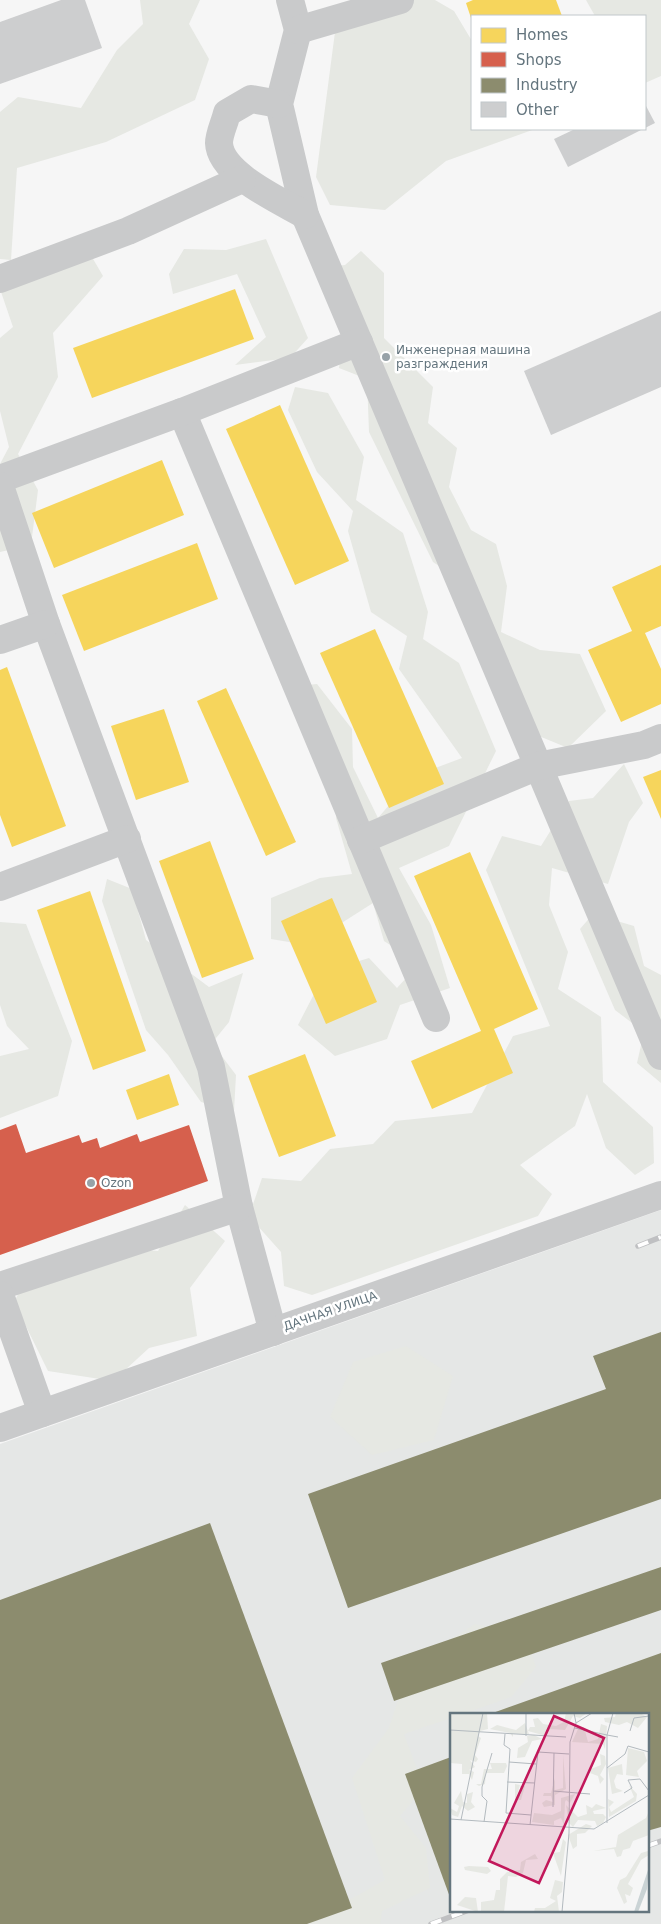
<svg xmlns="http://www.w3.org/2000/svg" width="661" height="1924" font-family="'DejaVu Sans',sans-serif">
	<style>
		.built { fill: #e5e7e6; fill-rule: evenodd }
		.green { fill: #e6e8e3 }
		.homes { fill: #f6d55c }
		.shops { fill: #d6604d }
		.industry { fill: #8c8c6e }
		.building { fill: #cdcecf }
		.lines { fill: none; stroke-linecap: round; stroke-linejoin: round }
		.minor { stroke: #c9cacb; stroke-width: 28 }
		.rail-casing { stroke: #bfc0c2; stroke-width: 5.5 }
		.rail { stroke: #fff; stroke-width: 4; stroke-dasharray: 11; stroke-linecap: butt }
		.poi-dot { fill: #97a2a8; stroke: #fff; stroke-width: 2 }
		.labels { text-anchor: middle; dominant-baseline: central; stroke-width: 5; stroke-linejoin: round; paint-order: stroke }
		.poi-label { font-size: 12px; fill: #64757e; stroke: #fff; text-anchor: start }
		.street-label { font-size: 12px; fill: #64757e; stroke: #fff }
		.inset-road { fill: none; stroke: #b3babf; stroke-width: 1 }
		.view { fill: #c2185b; fill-opacity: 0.15; stroke: #c2185b; stroke-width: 2.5 }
		.inset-edge { fill: none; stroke: #64757e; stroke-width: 2.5 }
	</style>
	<rect width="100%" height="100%" fill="#f6f6f6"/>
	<!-- built -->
	<path class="built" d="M661,1210V1924H0V1444ZM451,1714H647V1910H451Z"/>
	<!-- green -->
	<g class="green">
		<polygon points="140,0 200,0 189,24 209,59 195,100 106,142 17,168 11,260 0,259 0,112 18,97 81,108 117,50 143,24"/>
		<polygon points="374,0 435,0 454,11 472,41 472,129 535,129 446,161 385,210 330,205 316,177 335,32"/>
		<polygon points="586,0 661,0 661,76 645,83 645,16 595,16"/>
		<polygon points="266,239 308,338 290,358 235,365 266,337 237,274 173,294 169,274 184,249 226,250"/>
		<polygon points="361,251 384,273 384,338 433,387 428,423 457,448 449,487 471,530 496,544 507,586 501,632 540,650 580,654 606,711 568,748 517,727 469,586 433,562 369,432 367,379 339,368 344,329 317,268 345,265"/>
		<polygon points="89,252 103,276 53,333 58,377 18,454 38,490 31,545 0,552 0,464 9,447 0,411 0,338 13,327 0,289"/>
		<polygon points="295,387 328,393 364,457 356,500 403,533 428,612 423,639 459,663 496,751 449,846 399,868 431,925 450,988 400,1005 387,1039 335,1056 298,1025 326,971 369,958 397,988 419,964 384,941 373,903 307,945 271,939 271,898 320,878 352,874 336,818 344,768 307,685 317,684 352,729 353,767 378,818 414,776 462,758 399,669 407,636 371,612 348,531 353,511 317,472 288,410"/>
		<polygon points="624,764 643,803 629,822 608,884 552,868 549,905 568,952 558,989 601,1017 603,1082 653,1127 654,1163 635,1175 606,1148 587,1094 575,1126 520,1165 552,1194 538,1216 312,1295 284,1286 281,1252 249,1216 262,1178 301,1181 330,1149 373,1144 395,1121 472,1113 513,1036 550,1026 486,870 502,836 541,846 569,801 593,798"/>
		<polygon points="107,879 132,889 146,940 209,987 243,973 229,1022 212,1043 236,1075 234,1111 201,1102 168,1055 146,1030 102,901"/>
		<polygon points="593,914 634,926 644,966 661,975 661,1083 637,1063 644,1032 615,1010 580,929"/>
		<polygon points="0,922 26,924 72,1041 58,1096 0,1118 0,1056 29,1049 7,1026 0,1005"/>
		<polygon points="185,1205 225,1241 190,1288 197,1336 149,1348 113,1381 48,1371 14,1302 31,1269 92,1245 158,1251"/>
		<polygon points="406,1346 453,1376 434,1440 372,1455 330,1417 353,1362"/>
		<polygon points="475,1624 525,1634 536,1667 511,1697 463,1714 451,1714 451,1718 404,1734 424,1788 400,1816 426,1848 430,1888 382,1911 380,1924 306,1924 385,1880 352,1778 389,1728 409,1665"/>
	</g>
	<!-- homes -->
	<g class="homes">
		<polygon points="473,0 556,0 562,16 472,16 472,21 466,3"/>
		<polygon points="235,289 254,339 92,398 73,348"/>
		<polygon points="280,405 349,561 295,585 226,429"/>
		<polygon points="162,460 184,515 54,568 32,513"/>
		<polygon points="197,543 218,599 84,651 62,595"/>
		<polygon points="661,565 661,626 645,633 661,669 661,704 621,722 588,650 632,631 612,587"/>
		<polygon points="375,629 444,784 389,808 320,653"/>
		<polygon points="7,667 66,826 12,847 0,815 0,670"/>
		<polygon points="226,688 296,842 266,856 197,701"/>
		<polygon points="164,709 189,782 136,800 111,726"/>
		<polygon points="661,770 661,819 643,777"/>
		<polygon points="210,841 254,959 202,978 159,861"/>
		<polygon points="470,852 538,1009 494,1029 513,1073 432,1109 411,1061 481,1031 414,876"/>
		<polygon points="90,891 146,1051 93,1070 37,910"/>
		<polygon points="332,898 377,1002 326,1024 281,921"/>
		<polygon points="305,1054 336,1136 279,1157 248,1076"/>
		<polygon points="169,1074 179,1105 137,1120 126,1090"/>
	</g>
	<!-- shops -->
	<polygon class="shops" points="16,1124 26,1153 79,1135 82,1143 97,1138 100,1148 137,1134 140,1142 189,1125 208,1181 0,1255 0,1130"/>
	<!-- industry -->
	<g class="industry">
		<polygon points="661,1332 661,1499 348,1608 308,1494 606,1389 593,1356"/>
		<polygon points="210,1523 352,1908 307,1924 0,1924 0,1600"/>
		<polygon points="661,1567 661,1610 394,1701 381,1663"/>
		<polygon points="661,1653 661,1827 647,1831 647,1714 490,1714"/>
		<polygon points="451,1757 451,1900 405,1774"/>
	</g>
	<!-- building -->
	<g class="building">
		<polygon points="61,0 85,0 102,48 0,84 0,22"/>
		<polygon points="645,104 655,123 645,128"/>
		<polygon points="575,129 643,129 568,167 554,139"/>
		<polygon points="661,311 661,387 551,435 524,371"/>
	</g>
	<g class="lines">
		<!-- minor -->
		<g class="minor">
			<polyline points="290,0 298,30 279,104 305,215 661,1056"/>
			<polyline points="298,30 400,0"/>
			<path d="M279,104L251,99L227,113C225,122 219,134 219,143C220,174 281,201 305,215"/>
			<polyline points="0,279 128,231 242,179"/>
			<polyline points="182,412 436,1018"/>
			<polyline points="0,479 182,412 359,342"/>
			<polyline points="0,486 46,624 211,1067 239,1207 273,1332"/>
			<polyline points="0,640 46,624"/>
			<polyline points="361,840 538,766 644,745 661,738"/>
			<polyline points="0,887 127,839"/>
			<polyline points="0,1286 239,1207"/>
			<polyline points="0,1295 42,1413"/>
			<polyline points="0,1428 661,1195"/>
		</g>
		<defs>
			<g id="rail">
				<polyline points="638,1246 661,1237"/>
				<polyline points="647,1846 661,1841"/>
				<polyline points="431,1924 469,1910"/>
			</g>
		</defs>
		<!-- rail casing -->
		<use href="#rail" class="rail-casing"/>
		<!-- rail -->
		<use href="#rail" class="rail"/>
	</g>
	<!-- markers -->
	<g class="poi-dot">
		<circle cx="386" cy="357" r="5"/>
		<circle cx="91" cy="1183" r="5"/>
	</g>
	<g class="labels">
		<!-- poi labels -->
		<g class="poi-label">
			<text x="396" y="350">Инженерная машина<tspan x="396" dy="14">разграждения</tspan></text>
			<text x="101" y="1183">Ozon</text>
		</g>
		<!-- street labels -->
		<g class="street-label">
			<text transform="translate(330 1311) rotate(-19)">ДАЧНАЯ УЛИЦА</text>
		</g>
	</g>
	<!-- overview -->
	<g transform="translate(450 1713)">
		<rect width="199" height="199" fill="#f6f6f6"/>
		<path d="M0,0H37L38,16L30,18L28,23L31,25L25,42L28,46L26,49L20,47L25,54L19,57L24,59L22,67L19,61H12V51L0,50ZM116,0H137L130,5L123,3L115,17L100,16L96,23L78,18L80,14H85L83,6L88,5L93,11L106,13L114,9ZM166,0H190L197,4L188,15L177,9L169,12L155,9L154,5L165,4ZM75,10L79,21H63V24L60,20L40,16L47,12L66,17ZM151,11L157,13L155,36L153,31L122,29L128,16L134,14L138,29L148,26ZM84,22L92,26L82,28L75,44L67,45L68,35L78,29L77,23ZM178,35L194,39L197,48L187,58L189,64L176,62ZM150,41L155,43L156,51L150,62L154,66L150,71L148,63L140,60L141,56L151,52ZM113,42L116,76L105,82V92L94,94L92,90L96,87L103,89L101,83H93L94,80H101L105,65V77L113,75ZM40,50H56L57,53L54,60H36L35,71L29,73L26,71H31L34,56H42ZM172,51L173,62L167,61L164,68L166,75L173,78L162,81L158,55ZM65,71L70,72L67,82H71L70,73H75L71,87H65ZM179,72L187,81L186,88L159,104L158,86L164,89L159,94L161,99L184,84ZM11,78L13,89L17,90V81L23,79L21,89L25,94L18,98L12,93L8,104L2,102L0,95L7,99L9,93L4,90ZM125,81L120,90L116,87L115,89L114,112L111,105L104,108V112L82,109L84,100L102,102L111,98V85ZM146,91L156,95L143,98L144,101H153L156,104L153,110L147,113L145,108L128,107L123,114L119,110L116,92L128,104L137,101L136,92L142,95ZM199,98V122L183,128L180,135L173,137L171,143L167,144L164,136L143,138L166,134L168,122L196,105ZM136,111L142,113L135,120L127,121V133L123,136L118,122ZM113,126L116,129L111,163L103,140L110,139ZM198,138L199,142L191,147L178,171L183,175L180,183L175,181L177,189L174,191L167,175L170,167L176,164L191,140ZM85,141L88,146L76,147L73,160L66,164L58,163L54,199H31V189L44,187L46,177H50V166L57,159L70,157L71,149ZM19,153L38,154L41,158L37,161L15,157L14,154ZM105,167L113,169L112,179L107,183L109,199H84L85,195H95L106,188L100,185ZM15,184L26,185L28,199L7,192Z" fill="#e6e8e3"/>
		<path d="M199,154L197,176L188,199H184Z" fill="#cad3d5"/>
		<path class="inset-road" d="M163,0L157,22L168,24M126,10L142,0M125,15L157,22V110M0,17L116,24M180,18L184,5L199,3M55,21L54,32L60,36L56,100L81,102M76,23V0M59,49L86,51M157,55L175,41L178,33L199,39M57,69L85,70M103,78L140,81M174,80L182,75L178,67L190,66L199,78M103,94L104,40M0,106L144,116L199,82M11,107L33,0M34,109L37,88L32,83V74L42,40M80,112L88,39L119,41M112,199L119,120L120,29L126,10L124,0"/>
		<path class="view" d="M104,3L154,25L89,170L39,148Z"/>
		<rect width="199" height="199" class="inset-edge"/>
	</g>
	<!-- legend -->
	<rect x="471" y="15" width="175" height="115" fill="#ffffff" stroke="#c1c8cb"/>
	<rect x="481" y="28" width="25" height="15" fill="#f6d55c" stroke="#c1c8cb"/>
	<text x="516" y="40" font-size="15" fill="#64757e">Homes</text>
	<rect x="481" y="52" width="25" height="15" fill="#d6604d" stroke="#c1c8cb"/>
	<text x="516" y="65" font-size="15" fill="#64757e">Shops</text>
	<rect x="481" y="78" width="25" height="15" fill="#8c8c6e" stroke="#c1c8cb"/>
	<text x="516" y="90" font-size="15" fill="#64757e">Industry</text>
	<rect x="481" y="102" width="25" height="15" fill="#cdcecf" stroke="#c1c8cb"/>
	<text x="516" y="115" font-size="15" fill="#64757e">Other</text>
</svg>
